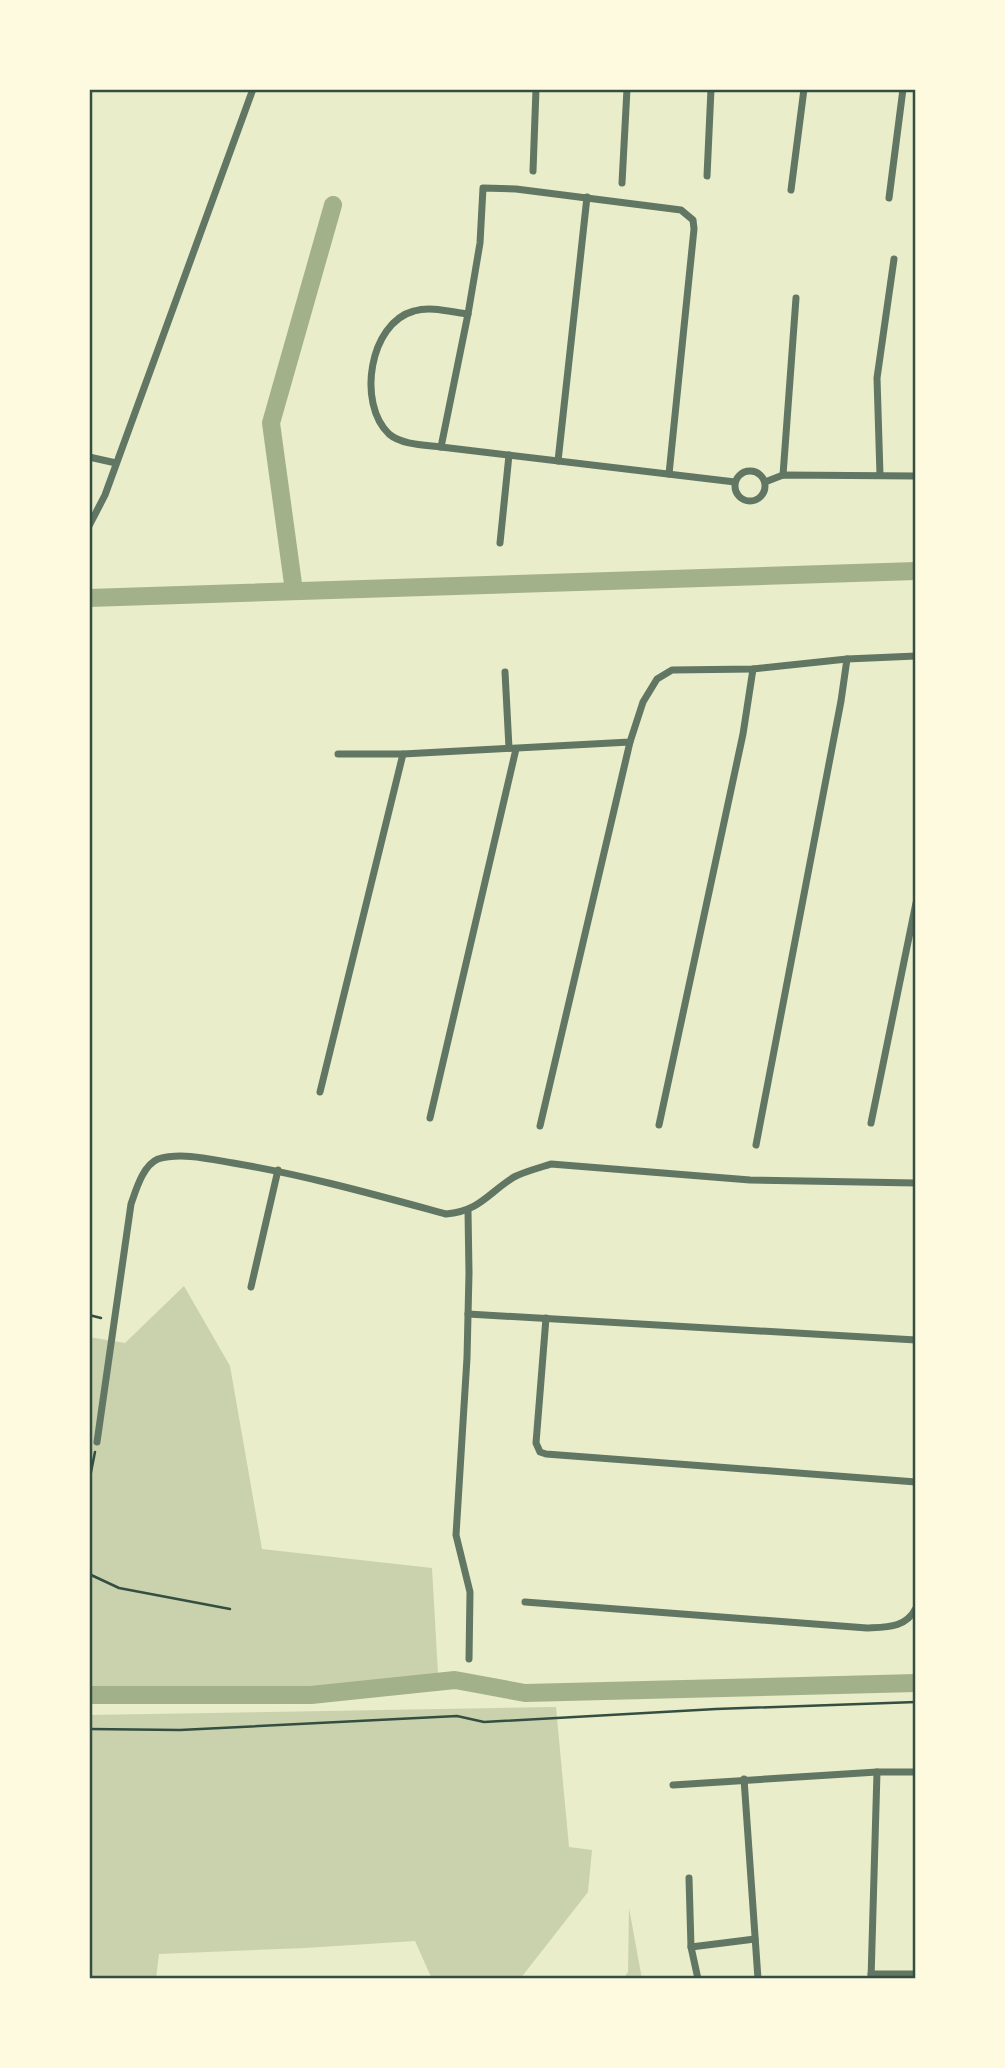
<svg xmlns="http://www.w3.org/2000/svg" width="1005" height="2068" font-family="Ubuntu,sans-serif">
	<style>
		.green { fill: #cad2ad }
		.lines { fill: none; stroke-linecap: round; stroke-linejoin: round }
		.canal { stroke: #a3b18a; stroke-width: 18 }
		.path { stroke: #344e41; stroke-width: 2.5 }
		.minor { stroke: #617663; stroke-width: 7 }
		.neatline { fill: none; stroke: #344e41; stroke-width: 2.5 }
	</style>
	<rect width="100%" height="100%" fill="#e9edc9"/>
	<!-- green -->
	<g class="green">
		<polygon points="184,1286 230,1366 262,1549 432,1568 439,1691 89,1690 89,1337 125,1343"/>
		<polygon points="556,1707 569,1847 592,1850 588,1892 520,1979 432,1979 415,1941 305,1948 159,1954 156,1979 89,1978 89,1715"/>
		<polygon points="629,1908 642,1979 623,1979 628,1972"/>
	</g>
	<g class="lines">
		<!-- canal -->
		<g class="canal">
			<polyline points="294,591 271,423 333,205"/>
			<polyline points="89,598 916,571"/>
			<polyline points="89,1695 311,1695 455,1680 525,1693 916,1683"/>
		</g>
		<!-- path -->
		<g class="path">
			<polyline points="89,1315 101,1318"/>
			<polyline points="89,1482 95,1452"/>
			<polyline points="89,1574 119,1588 230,1609"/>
			<polyline points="89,1729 180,1730 457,1716 484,1722 716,1709 916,1702"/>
		</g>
		<!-- minor -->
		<g class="minor">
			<polyline points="533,171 536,89"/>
			<polyline points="707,176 711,89"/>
			<polyline points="622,183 627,89"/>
			<polyline points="791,190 804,89"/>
			<polyline points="889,198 903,89"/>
			<path d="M468,314C451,312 431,306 414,311C369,323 357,404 389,434C402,445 425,445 441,447L735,482"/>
			<polyline points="441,447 468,314 480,243 483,188 516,189 681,210 693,220 694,229 669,474"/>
			<polyline points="89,457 116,463"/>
			<polyline points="558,461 587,197"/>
			<circle cx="750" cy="486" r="15"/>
			<polyline points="783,475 796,298"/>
			<polyline points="880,475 877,378 894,259"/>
			<polyline points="765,482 783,475 916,476"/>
			<polyline points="89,526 105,495 253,89"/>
			<polyline points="500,543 509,455"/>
			<polyline points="505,672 509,748"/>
			<polyline points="338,754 403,754 630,742 643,702 657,679 672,670 753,669 847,659 916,656"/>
			<polyline points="320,1092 403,754"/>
			<polyline points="430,1118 516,749"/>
			<polyline points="871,1123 916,903"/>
			<polyline points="659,1125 743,734 753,669"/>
			<polyline points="540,1126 630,742"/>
			<polyline points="756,1145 841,701 847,659"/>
			<polyline points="468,1211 469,1273 467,1358 456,1535 470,1592 469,1659"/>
			<polyline points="251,1287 278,1170"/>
			<polyline points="468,1314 916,1340"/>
			<polyline points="546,1318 536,1443 540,1452 546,1454 916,1482"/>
			<path d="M97,1442L131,1204C136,1190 143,1165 158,1159C181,1152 210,1159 233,1163C305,1175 376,1195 446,1214C480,1211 488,1193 514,1177C526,1171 539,1168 551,1164L750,1180L916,1183"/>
			<path d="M525,1602L867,1628C887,1627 906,1628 916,1608"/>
			<polyline points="744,1779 758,1979"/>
			<polyline points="673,1785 877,1772 916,1772"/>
			<polyline points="689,1878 691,1947 698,1979"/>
			<polyline points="691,1947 755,1939"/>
			<polyline points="871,1974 916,1974"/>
			<polyline points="871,1979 877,1772"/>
		</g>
	</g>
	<!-- border -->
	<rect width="1005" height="2068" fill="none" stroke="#fefae0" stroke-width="182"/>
	<rect x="91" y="91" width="823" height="1886" class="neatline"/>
</svg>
